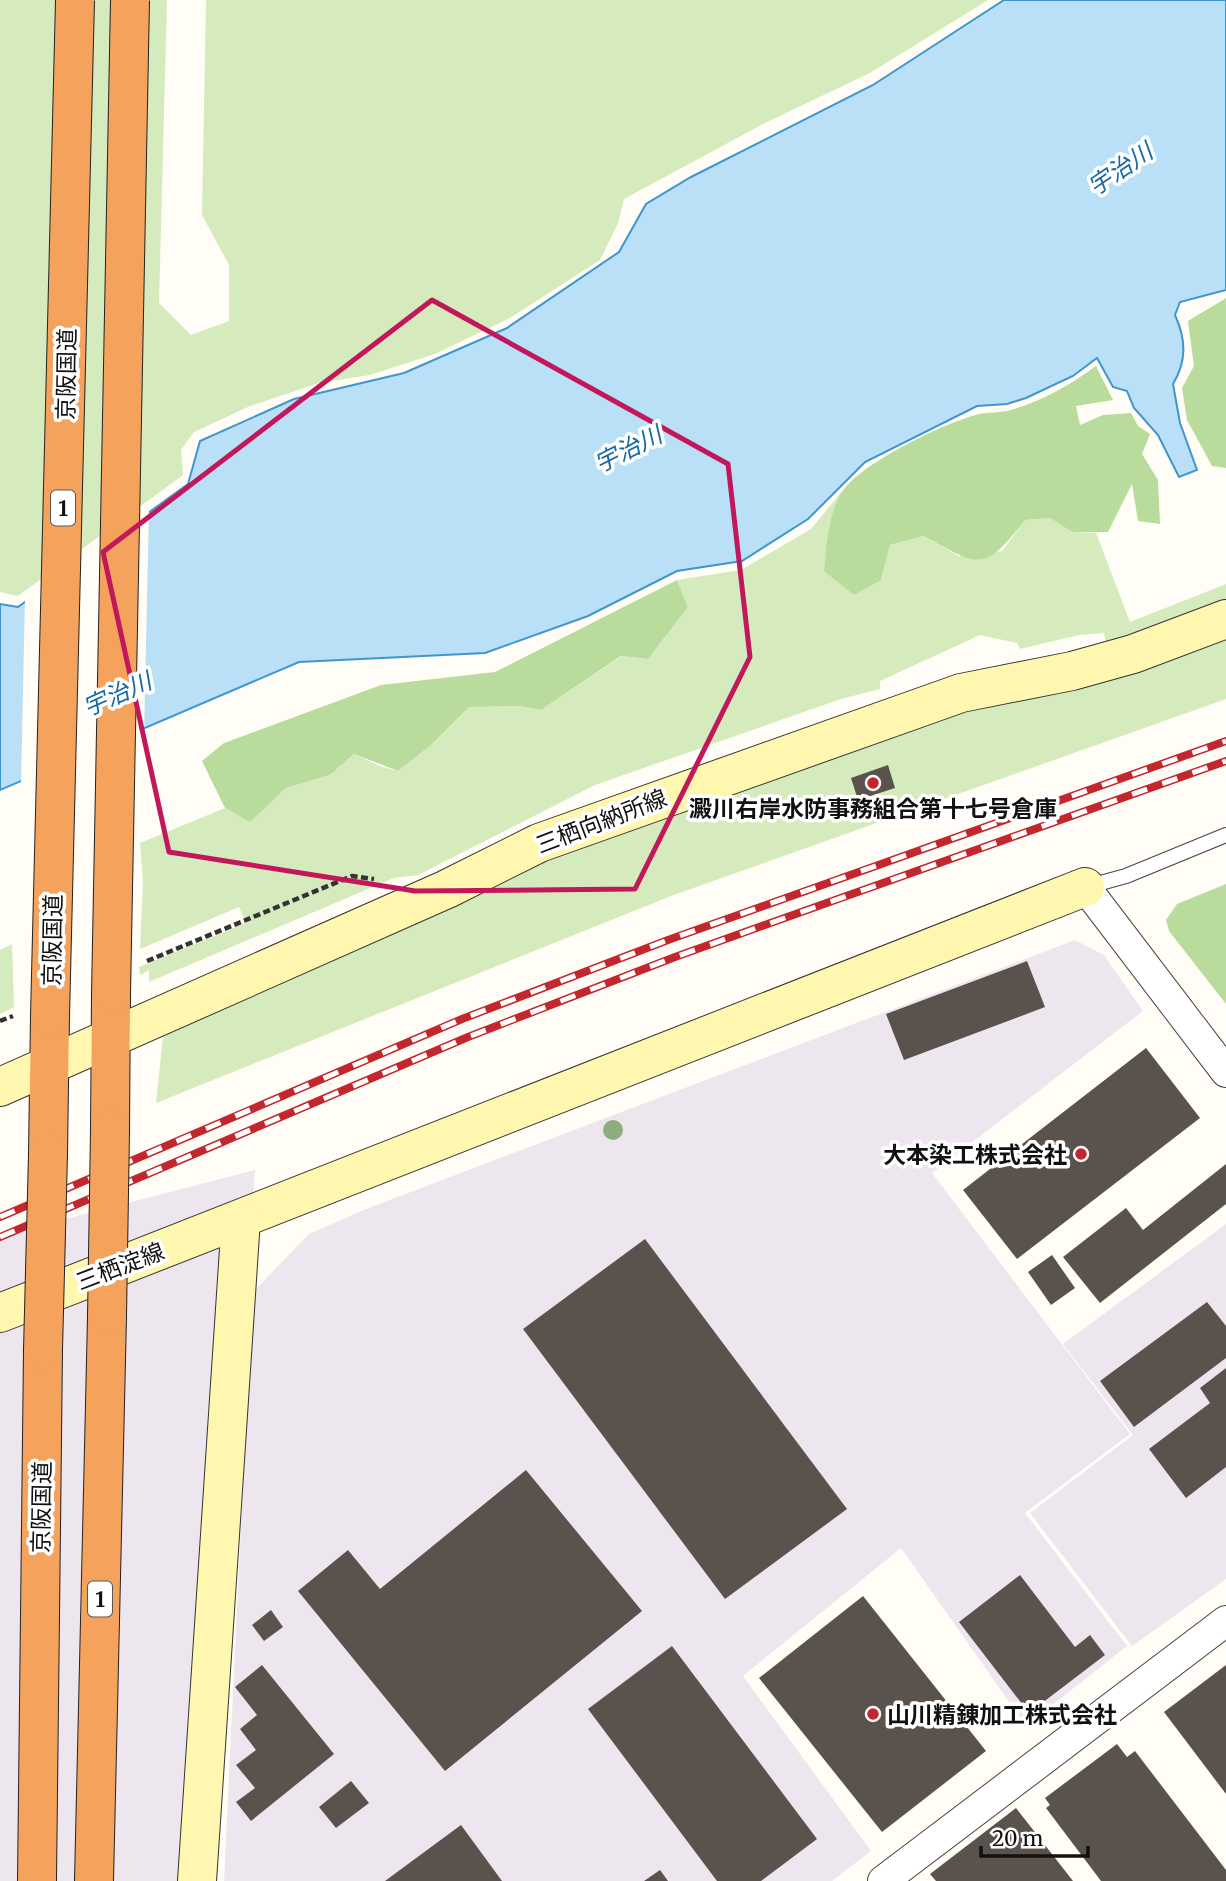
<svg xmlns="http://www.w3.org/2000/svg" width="1226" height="1881" font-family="Merriweather,'Noto Sans JP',serif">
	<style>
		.industrial { fill: #eee6ef }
		.green { fill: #d5ebbd }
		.forest { fill: #b9dc9c }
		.water { fill: #b9e0f7; stroke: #3f96cf; stroke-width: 2 }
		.pier { fill: #fffdf5 }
		.building { fill: #5a524d }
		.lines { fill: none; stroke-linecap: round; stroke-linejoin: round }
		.lane-casing { stroke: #444; stroke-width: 16 }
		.street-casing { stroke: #444; stroke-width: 32 }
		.secondary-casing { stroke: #333; stroke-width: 40 }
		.highway-casing { stroke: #222; stroke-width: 40 }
		.path { stroke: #333; stroke-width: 4.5; stroke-dasharray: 7 3.5; stroke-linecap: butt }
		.lane { stroke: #fff; stroke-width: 14 }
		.street { stroke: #fff; stroke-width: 30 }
		.secondary { stroke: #fff6b0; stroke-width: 38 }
		.highway { stroke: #f5a25d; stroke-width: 38 }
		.rail-casing { stroke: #c4262e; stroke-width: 8 }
		.rail { stroke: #fff; stroke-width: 5; stroke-dasharray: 16; stroke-linecap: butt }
		.highway-bridge-casing { stroke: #222; stroke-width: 40; stroke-linecap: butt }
		.highway-bridge { stroke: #f5a25d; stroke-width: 38 }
		.tree { fill: #8dad7f }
		.marked { fill: none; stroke: #c2185b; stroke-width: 5; stroke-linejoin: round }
		.poi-dot { fill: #c4262e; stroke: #fff; stroke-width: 2.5 }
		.labels { text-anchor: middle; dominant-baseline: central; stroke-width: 7; stroke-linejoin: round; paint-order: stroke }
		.shield { fill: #fff; stroke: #585858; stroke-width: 2 }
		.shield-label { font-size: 21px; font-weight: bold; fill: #111 }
		.street-label { font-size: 23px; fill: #111; stroke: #fff }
		.poi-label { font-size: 23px; font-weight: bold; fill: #111; stroke: #fff }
		.water-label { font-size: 24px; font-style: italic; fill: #1768a6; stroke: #fff }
	</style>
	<rect width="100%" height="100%" fill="#fffdf5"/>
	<!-- industrial -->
	<g class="industrial">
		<polygon points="1075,940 1104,955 1143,1011 932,1173 1130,1434 1025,1513 1127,1646 1026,1726 901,1548 743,1676 871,1851 832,1881 224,1881 252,1293 309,1234 366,1209"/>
		<polygon points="255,1170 209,1881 0,1881 0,1236"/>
		<polygon points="1226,1224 1226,1579 1132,1646 1030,1513 1133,1435 1063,1344"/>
	</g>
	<!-- green -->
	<g class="green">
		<polygon points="0,0 167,0 159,303 191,335 229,321 229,265 202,215 206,0 988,0 870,73 767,122 624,199 618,223 600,260 510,318 435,354 370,375 319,383 250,406 194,432 181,450 183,475 18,596 0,592"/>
		<polygon points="843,490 829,526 881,580 890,545 923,536 959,556 1002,551 1025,520 1050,518 1072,532 1096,533 1130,622 1226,584 1226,605 1106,645 1104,633 1079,635 1020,649 1017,643 980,635 880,681 880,689 841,699 595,785 418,875 394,878 149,982 149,970 140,975 139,967 246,923 239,907 140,949 143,882 140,843 225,808 250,821 286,788 330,775 354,754 382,767 398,771 431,745 469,707 519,706 541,710 622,656 648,659 688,607 677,580 741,570 811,529"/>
		<polygon points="1226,636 1226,699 671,896 156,1103 163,1036 580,846 986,703"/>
		<polygon points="12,944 14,1007 0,1014 0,950"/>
	</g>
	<!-- forest -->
	<g class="forest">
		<polygon points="1226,298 1226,468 1212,466 1187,420 1182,388 1194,366 1188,321"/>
		<path d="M1096,366L1113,400L1076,406L1080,425L1103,415L1131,413L1138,426L1150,434L1142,454L1158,480L1160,524L1138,521L1132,484L1108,532H1072L1050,518L1025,520C983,574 980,566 923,536L890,545L881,580L854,595L824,571C827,545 828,511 844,489C866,461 944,423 979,414C989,412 1001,413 1011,410C1042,401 1070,385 1096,366Z"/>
		<polygon points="677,580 688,607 648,659 621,656 541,710 519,706 469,707 431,745 398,771 354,754 330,775 286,788 250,822 225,808 202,761 224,743 381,685 495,672"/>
		<polygon points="1226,884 1226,1004 1169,931 1166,920 1177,904"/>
	</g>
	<!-- water -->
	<path class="water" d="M1004,0H1226V290L1180,302L1175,315C1186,339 1187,361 1173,384L1180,423L1197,470L1179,477L1158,435L1134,408L1127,391L1113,387L1097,358L1073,376L1026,398L1007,404L977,406L865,462L808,519L742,561L677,571L588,616L485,653L299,662L0,790V604L18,607L188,484L200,441L294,399L404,373L507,328L619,252L646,204L691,177L873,85Z"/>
	<!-- pier -->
	<polygon class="pier" points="149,508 144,732 21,785 25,597"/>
	<!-- building -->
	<g class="building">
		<polygon points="888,765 895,788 858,800 851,778"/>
		<polygon points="1027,961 1045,1007 904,1060 886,1014"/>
		<polygon points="1146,1048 1200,1118 1017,1259 963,1190"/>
		<polygon points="1226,1164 1226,1204 1100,1303 1063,1257 1126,1208 1143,1230"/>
		<polygon points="645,1239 847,1509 725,1599 523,1329"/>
		<polygon points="1052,1255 1075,1288 1051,1305 1028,1272"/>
		<polygon points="1207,1302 1226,1326 1226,1358 1134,1427 1100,1381"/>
		<polygon points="1226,1368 1226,1467 1186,1498 1149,1449 1210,1403 1200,1388"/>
		<polygon points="526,1470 642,1611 445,1771 298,1591 348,1550 380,1589"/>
		<polygon points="1020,1575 1075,1647 1090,1635 1105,1655 1029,1713 959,1622"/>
		<polygon points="863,1596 986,1751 882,1832 759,1678"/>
		<polygon points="271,1610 283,1627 264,1641 252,1625"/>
		<polygon points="672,1646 817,1839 761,1881 717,1881 588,1709"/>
		<polygon points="262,1665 334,1754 251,1821 236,1802 255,1788 236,1765 256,1750 240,1729 257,1715 235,1687"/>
		<polygon points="1226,1665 1226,1794 1164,1712"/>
		<polygon points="1117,1744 1127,1757 1135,1751 1226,1870 1226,1881 1101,1881 1046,1808 1050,1805 1045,1798"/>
		<polygon points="351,1781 369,1803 336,1828 319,1807"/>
		<polygon points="1016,1808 1073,1881 936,1881 930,1874"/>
		<polygon points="461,1825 502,1881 385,1881"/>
		<polygon points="660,1870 668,1881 644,1881"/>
	</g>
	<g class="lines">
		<defs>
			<polyline id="lane" points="1086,887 1126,876 1226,835"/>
			<g id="street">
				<polyline points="1085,887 1226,1072"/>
				<polyline points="883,1881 1226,1621"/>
			</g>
			<g id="secondary">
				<polyline points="0,1087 447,889 539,843 961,693 1072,671 1133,654 1226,619"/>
				<polyline points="0,1313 1085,887"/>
				<polyline points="197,1881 241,1219"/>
			</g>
			<g id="highway">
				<polyline points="110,1130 111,994"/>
				<polyline points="48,1154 50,1016"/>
				<polyline points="37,1881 43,1350"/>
				<polyline points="94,1881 107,1317"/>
			</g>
		</defs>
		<!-- lane casing -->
		<use href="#lane" class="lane-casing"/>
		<!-- street casing -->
		<use href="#street" class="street-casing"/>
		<!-- secondary casing -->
		<use href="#secondary" class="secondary-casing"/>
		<!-- highway casing -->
		<use href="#highway" class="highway-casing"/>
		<!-- path -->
		<g class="path">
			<polyline points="147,961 352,876 374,879"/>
			<polyline points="0,1021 13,1016"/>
		</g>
		<!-- lane -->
		<use href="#lane" class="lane"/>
		<!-- street -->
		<use href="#street" class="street"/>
		<!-- secondary -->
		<use href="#secondary" class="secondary"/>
		<!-- highway -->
		<use href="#highway" class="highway"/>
		<defs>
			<g id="rail">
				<polyline points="0,1217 462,1019 668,940 1226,741"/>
				<polyline points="0,1237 468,1037 675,957 1226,761"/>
			</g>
		</defs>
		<!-- rail casing -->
		<use href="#rail" class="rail-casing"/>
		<!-- rail -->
		<use href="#rail" class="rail"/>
		<defs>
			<g id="highway-bridge">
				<polyline points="111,994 130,0"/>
				<polyline points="50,1016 75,0"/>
				<polyline points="107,1317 110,1130"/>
				<polyline points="43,1350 48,1154"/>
			</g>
		</defs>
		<!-- highway-bridge casing -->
		<use href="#highway-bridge" class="highway-bridge-casing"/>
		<!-- highway-bridge -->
		<use href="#highway-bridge" class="highway-bridge"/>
	</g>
	<!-- trees -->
	<circle class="tree" cx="613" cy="1130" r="10"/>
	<!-- marked area -->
	<path class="marked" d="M432,300L728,464L750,657L635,889L415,891L169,852L103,552Z"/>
	<!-- markers -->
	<g class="poi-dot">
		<circle cx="873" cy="783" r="7"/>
		<circle cx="1081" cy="1154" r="7"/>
		<circle cx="873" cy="1714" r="7"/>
	</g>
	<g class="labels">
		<!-- shield labels -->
		<g class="shield">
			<rect x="51" y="490.5" width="24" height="35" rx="5"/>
			<rect x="88" y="1581.5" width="24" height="35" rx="5"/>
		</g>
		<g class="shield-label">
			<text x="63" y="508">1</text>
			<text x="100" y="1599">1</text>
		</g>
		<!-- street labels -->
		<g class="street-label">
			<text transform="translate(66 374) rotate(-89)">京阪国道</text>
			<text transform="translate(601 821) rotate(-21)">三栖向納所線</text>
			<text transform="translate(52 940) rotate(-89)">京阪国道</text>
			<text transform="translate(120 1266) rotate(-21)">三栖淀線</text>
			<text transform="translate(41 1507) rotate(-89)">京阪国道</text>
		</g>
		<!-- poi labels -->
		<g class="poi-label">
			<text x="873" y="808">澱川右岸水防事務組合第十七号倉庫</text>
			<text x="1067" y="1154" text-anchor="end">大本染工株式会社</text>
			<text x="887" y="1714" text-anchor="start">山川精錬加工株式会社</text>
		</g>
		<!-- water labels -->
		<g class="water-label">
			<text transform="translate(1120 169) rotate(-34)">宇治川</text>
			<text transform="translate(628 449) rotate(-27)">宇治川</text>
			<text transform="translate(117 694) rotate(-24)">宇治川</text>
		</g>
	</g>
	<!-- scale -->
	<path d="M981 1846v10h107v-10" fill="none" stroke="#111111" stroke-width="3.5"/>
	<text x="992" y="1846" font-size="21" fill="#111111" stroke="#ffffff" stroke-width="5" paint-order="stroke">20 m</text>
</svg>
